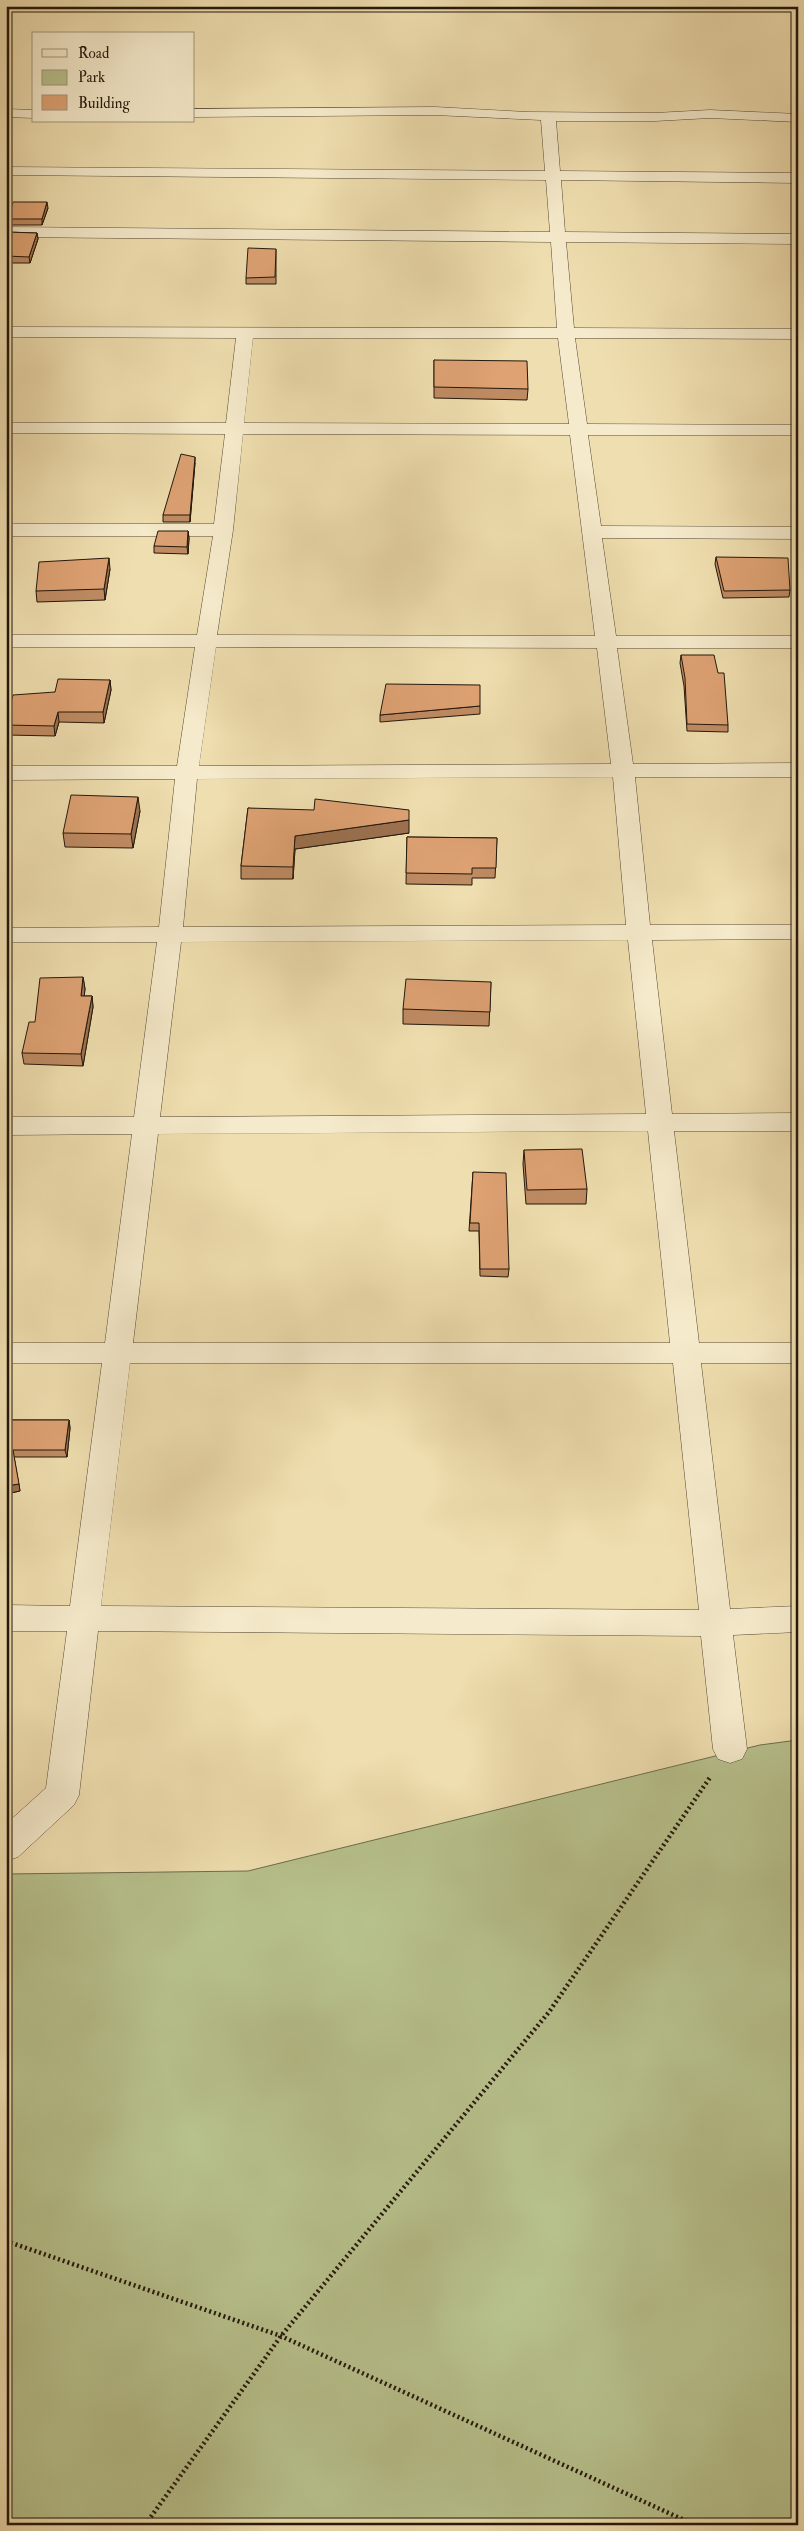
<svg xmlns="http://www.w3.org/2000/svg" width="804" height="2531" font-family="'IM FELL Double Pica',serif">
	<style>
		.green { fill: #b7c18c; stroke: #6d6c4c }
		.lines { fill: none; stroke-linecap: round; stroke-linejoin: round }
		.minor-casing { stroke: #564934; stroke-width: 1 }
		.path { stroke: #23170b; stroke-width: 4.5; stroke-dasharray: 2 3; stroke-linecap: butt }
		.minor { fill: #f5eacb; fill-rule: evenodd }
		.wall { fill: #bf8b63; stroke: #23170b }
		.shaded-wall { fill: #9b7150; stroke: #23170b }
		.building { fill: #dea273; stroke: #23170b }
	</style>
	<rect width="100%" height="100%" fill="#efdeaf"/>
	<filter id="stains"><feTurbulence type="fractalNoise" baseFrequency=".004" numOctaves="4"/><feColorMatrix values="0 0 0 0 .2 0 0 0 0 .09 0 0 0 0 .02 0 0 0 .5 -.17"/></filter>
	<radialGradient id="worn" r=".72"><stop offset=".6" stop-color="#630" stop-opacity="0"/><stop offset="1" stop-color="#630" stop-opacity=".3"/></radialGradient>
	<!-- green -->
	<polygon class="green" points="798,1740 798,2525 6,2525 6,1874 248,1871 760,1745"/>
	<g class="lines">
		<defs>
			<g id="minor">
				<path d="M435,107L527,112L655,113L710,110L798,114V122L710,118L655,121H556L560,171L798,173V183L561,180L565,232L798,234V244L566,242L574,328L798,329V339L575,338L587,424L798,425V435H588L601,526L798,527V539L602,538L616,636H798V648H617L633,764L798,763V777H635L650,925H798V939L652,940L672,1114L798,1113V1131H674L699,1343H798V1363H701L730,1609L798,1606V1632L733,1635L747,1749L742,1759L730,1763L718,1759L713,1749L701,1636L98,1631L79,1795L74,1805L18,1857L6,1861V1824L46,1788L67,1631H6V1605L70,1606L102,1363H6V1343H105L132,1134L6,1135V1117H134L157,942H6V928L159,927L175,779L6,780V766H177L195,647H6V635H197L213,536H6V524H214L225,434L6,433V423H226L236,338L6,337V327L557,328L551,242L6,237V227L550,232L546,180L6,175V167L545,171L541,120L435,115L194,117V109ZM253,338H558L569,424L244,423ZM243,434L570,435L595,636L217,635L233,530ZM216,647L597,648L611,764L199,766ZM613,777L626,925L183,927L197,779ZM628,940L646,1114L160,1117L181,942ZM648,1131L670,1343H133L158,1134ZM130,1363H673L699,1610L101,1606Z"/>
				<polygon points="6,109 34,110 34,118 6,117"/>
			</g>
		</defs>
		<!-- minor casing -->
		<use href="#minor" class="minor-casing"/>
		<!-- path -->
		<g class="path">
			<polyline points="6,2241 281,2336 695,2525"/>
			<polyline points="145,2525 281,2336 549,2012 711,1776"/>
		</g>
		<!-- minor -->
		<use href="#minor" class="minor"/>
	</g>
	<!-- wall -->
	<g class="wall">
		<polygon points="48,208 42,225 8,225 8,219"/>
		<polygon points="6,232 37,233 38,239 30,263 6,263"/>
		<polygon points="276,249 276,284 246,284 246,278"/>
		<polygon points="434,360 528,389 527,400 434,398"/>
		<polygon points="195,463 190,522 163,522 163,515"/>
		<polygon points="188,531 189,538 188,554 154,553 154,546"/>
		<polygon points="716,557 790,590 789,597 723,598 715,564"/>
		<polygon points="110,569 105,600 37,602 36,591"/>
		<polygon points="681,655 728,725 728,732 687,731 684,686 680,663"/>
		<polygon points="110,680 111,690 104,723 59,722 55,736 7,735 6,721 55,692"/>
		<polygon points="480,706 480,714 380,722 380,715"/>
		<polygon points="248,808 409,833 295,849 293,879 241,879 241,866"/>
		<polygon points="140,811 133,848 65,847 63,833"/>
		<polygon points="407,837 497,838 495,878 472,878 472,885 406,884"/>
		<polygon points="83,977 85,989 84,996 92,996 93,1007 83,1066 24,1064 22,1053 35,1022"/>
		<polygon points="491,982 489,1026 403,1024 403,1009"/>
		<polygon points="524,1150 587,1189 586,1204 526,1204 523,1164"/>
		<polygon points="473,1172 509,1269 508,1277 480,1276 479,1231 469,1231"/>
		<polygon points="6,1420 69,1420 70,1428 67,1457 14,1457 20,1491 6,1494"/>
	</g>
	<!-- shaded-wall -->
	<g class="shaded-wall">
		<polygon points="47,202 48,208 42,225 42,219"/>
		<polygon points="37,233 38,239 30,263 29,257"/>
		<polygon points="195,457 195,463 190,522 190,515"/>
		<polygon points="188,531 189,538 188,554 187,547"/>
		<polygon points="109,558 110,569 105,600 104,589"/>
		<polygon points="110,680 111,690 104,723 103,712"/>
		<polygon points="58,712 59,722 55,736 54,726"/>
		<polygon points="138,797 140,811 133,848 131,834"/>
		<polygon points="409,820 409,833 295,849 293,879 293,867 295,836"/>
		<polygon points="83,977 85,989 83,1008 81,996"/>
		<polygon points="92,996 93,1007 83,1066 81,1054"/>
		<polygon points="69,1420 70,1428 67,1457 65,1450"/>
		<polygon points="19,1484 20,1491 6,1494 6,1486"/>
	</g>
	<!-- building -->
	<g class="building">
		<polygon points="13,202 47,202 42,219 8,219"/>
		<polygon points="6,232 37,233 29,257 6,256"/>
		<polygon points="248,248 276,249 275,277 246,278"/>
		<polygon points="434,360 527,361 528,389 434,387"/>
		<polygon points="181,454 195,457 190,515 163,515"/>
		<polygon points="158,531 188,531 187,547 154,546"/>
		<polygon points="716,557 788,558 790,590 724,591"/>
		<polygon points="109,558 104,589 36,591 39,562"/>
		<polygon points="681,655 714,655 718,673 724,673 728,725 687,724 685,678"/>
		<polygon points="58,679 110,680 103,712 58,712 54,726 6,725 6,721 13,695 55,692"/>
		<polygon points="386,684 480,685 480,706 380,715"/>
		<polygon points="71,795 138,797 131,834 63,833"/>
		<polygon points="315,799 409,810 409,820 295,836 293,867 241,866 248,808 314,810"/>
		<polygon points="407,837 497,838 496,868 472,868 472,874 406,873"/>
		<polygon points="83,977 81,996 92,996 81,1054 22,1053 29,1022 35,1022 40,978"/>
		<polygon points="406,979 491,982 490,1012 403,1009"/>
		<polygon points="582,1149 587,1189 527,1190 524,1150"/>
		<polygon points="473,1172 506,1173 509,1269 480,1269 479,1223 470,1223"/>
		<polygon points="6,1420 69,1420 65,1450 13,1450 19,1484 6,1486"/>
	</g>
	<!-- margin -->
	<rect width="804" height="2531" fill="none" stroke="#efdeaf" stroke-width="25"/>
	<rect x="8" y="8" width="789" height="2516" fill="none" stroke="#23170b" stroke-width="2.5"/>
	<rect x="12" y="12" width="779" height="2506" fill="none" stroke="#23170b"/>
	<!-- legend -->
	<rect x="32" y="32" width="162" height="90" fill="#f5eacb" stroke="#a1967e"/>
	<rect x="42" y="49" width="25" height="8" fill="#f5eacb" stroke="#a1967e"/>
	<text x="78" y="58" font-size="15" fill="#23170b">Road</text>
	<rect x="42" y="70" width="25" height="15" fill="#b7c18c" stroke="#a1967e"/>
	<text x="78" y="82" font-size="15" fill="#23170b">Park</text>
	<rect x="42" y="95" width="25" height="15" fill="#dea273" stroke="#a1967e"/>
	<text x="78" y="108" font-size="15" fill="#23170b">Building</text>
	<rect width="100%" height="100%" filter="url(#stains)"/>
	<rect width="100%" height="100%" fill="url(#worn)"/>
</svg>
